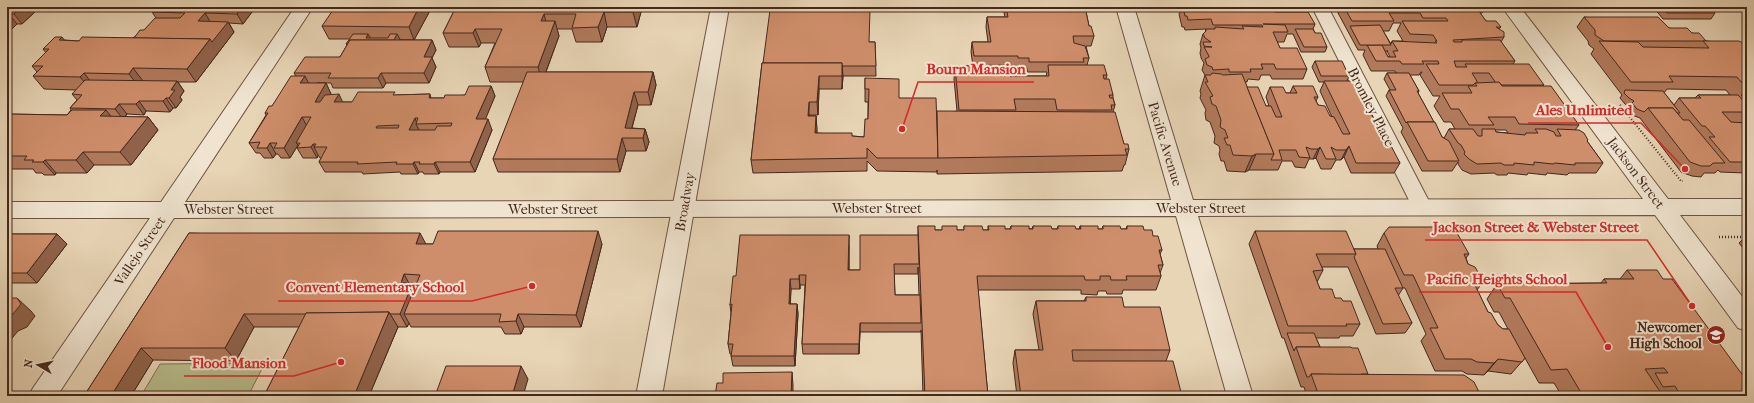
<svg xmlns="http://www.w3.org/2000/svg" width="1754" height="403" font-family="'IM FELL French Canon',serif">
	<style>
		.green { fill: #b8bd8c; stroke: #7e7254 }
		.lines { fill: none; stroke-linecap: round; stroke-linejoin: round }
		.service-casing { stroke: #6e5343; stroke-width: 2 }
		.minor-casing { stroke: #6e5343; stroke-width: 2 }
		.tertiary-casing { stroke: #6e5343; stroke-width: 2 }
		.path-far1 { stroke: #45281d; stroke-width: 2; stroke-dasharray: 1 2; stroke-linecap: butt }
		.path { stroke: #45281d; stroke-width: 2.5; stroke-dasharray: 1 2; stroke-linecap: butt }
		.service { fill: #f0e4d0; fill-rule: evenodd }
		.minor { fill: #f0e4d0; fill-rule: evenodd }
		.tertiary { fill: #f0e4d0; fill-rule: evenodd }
		.wall { fill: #b27a5c; stroke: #45281d; fill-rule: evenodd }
		.shaded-wall { fill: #91634b; stroke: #45281d }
		.building { fill: #cf8e6b; stroke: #45281d; fill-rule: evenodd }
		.labels { text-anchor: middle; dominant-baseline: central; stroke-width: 4; stroke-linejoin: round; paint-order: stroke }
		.street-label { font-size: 14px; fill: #45281d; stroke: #f0e4d0 }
		.poi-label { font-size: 14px; font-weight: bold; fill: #45281d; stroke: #f0e4d0; text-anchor: end }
		.leader { fill: none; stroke: #d62828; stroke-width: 1.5 }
		.callout-dot { fill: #d62828; stroke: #f0e4d0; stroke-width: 1.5 }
		.callout-label { font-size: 15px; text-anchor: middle; font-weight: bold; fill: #d62828; stroke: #f0e4d0; stroke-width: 4; stroke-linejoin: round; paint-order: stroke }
	</style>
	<rect width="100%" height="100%" fill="#e8d5b6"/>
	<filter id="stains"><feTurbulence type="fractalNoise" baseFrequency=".005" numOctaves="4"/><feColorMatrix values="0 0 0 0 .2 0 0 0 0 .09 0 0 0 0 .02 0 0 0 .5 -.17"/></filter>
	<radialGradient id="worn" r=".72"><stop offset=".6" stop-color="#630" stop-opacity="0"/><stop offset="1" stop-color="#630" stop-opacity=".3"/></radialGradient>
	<!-- green -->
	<polygon class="green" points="265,363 248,396 141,396 160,364"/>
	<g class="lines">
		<defs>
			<polygon id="service" points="1312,7 1328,7 1432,207 1429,212 1422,214 1415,212"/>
			<polygon id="minor" points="295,7 313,7 185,202 1171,200 1116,7 1134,7 1193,200 1643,199 1502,7 1520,7 1668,199 1747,199 1747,215 1680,215 1747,303 1747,331 1738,328 1655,215 1198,216 1253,396 1227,396 1176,216 174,218 57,396 29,396 33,388 150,218 7,218 7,202 161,202"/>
			<polygon id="tertiary" points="711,7 729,7 662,396 636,396"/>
		</defs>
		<!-- service casing -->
		<use href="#service" class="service-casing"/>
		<!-- minor casing -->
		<use href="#minor" class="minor-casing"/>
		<!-- tertiary casing -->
		<use href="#tertiary" class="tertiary-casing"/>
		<!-- path-far1 -->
		<polyline class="path-far1" points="1620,105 1681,181 1683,181"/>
		<!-- path -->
		<polyline class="path" points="1719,237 1747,237"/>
		<!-- service -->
		<use href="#service" class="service"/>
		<!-- minor -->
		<use href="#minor" class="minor"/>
		<!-- tertiary -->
		<use href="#tertiary" class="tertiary"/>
	</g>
	<!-- wall -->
	<g class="wall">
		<polygon points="7,7 49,7 47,9 38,9 22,24 17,24 7,34"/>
		<polygon points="432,7 414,40 399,40 432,40 436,50 432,58 436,67 429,83 386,83 383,88 333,88 331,83 317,83 326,83 331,94 331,95 343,102 352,102 396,95 430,94 431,98 444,98 465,95 491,86 495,96 485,119 492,130 475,172 440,172 439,174 424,174 423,172 419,172 418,174 401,174 400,172 363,174 362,172 325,172 319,162 321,158 320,158 318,155 317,158 303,158 297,148 298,146 298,145 290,158 281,158 278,154 276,154 273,158 264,158 260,153 256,153 249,143 266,115 265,113 272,106 296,76 294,73 340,57 347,45 346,44 350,39 329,39 322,26"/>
		<polygon points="456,7 650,7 650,8 642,8 637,27 607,27 602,42 576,42 572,29 557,29 559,36 546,72 653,72 656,85 651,105 638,105 632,128 645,129 649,142 646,151 626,151 620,172 498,172 493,159 524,82 490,82 485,67 495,43 481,43 479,47 449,47 443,33"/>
		<path d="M987,7H1085L1089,26L1094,36L1091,46H1086L1089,58L1087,65L1107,75L1106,79L1113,95V98L1115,105L1113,112L1124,144L1129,149L1125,165H1124L1122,171L937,174V170V172L877,171L867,161V171L753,173L751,160L762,63L870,42H875L876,76H843L842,89H819L818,115H809V116H816L817,133L852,136L864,137L868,119V102H865V78L899,98L937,116L957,111L954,79L955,66H973L971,52L972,42H988L986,27L987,17H1005L1003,8H987ZM1008,66H1016V68H1027V72H1047L1046,76H1010Z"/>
		<polygon points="1174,7 1280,7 1278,12 1315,24 1313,29 1315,33 1327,47 1325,52 1301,52 1293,34 1287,34 1284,42 1277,42 1280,48 1307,69 1303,79 1272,79 1270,75 1261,75 1259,80 1248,79 1247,82 1245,82 1247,87 1266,106 1269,106 1266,97 1270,87 1286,93 1290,93 1293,86 1318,97 1316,101 1318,105 1330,116 1332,117 1320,91 1324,82 1319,82 1312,67 1315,61 1349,76 1347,81 1369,104 1368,107 1385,140 1400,163 1394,173 1351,173 1344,157 1341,160 1336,160 1331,169 1321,169 1316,158 1313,159 1309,159 1305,168 1295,167 1292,161 1282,161 1278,170 1249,170 1245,172 1227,171 1224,161 1221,161 1219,154 1220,150 1219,146 1214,143 1215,136 1210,122 1206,120 1205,113 1206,110 1200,98 1201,94 1200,91 1205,75 1202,70 1204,63 1201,58 1201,57 1200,53 1201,48 1200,44 1203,34 1205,33 1206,29 1185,30 1184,27 1182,27 1179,14 1180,12 1179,12 1177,7 1174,8"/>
		<rect x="1284" y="7" width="26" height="1"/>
		<path d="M1340,7H1485L1482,13H1480L1486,21L1501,27L1499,29L1504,37L1501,42L1515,61L1513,64L1544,85L1543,86L1579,125L1575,130L1587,141L1603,163L1596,173H1569L1567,175L1547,173L1546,175L1528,173L1527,175L1508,173L1507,175H1497L1494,173L1471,174L1462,170L1458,164V162L1452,171H1422L1401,132L1403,128L1386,96L1389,90H1390L1384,79L1387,73H1396L1395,71H1371L1363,55L1365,50H1358L1338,13ZM1393,23H1401L1397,31L1403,41H1392L1391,44L1383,31H1389ZM1385,51H1388H1387L1390,57H1388ZM1421,72H1422L1420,75L1433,96H1440L1434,106L1444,122H1451L1455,129H1449L1444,138L1442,137L1418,93L1419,91L1410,75H1419ZM1495,130H1506L1508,133L1496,132Z"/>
		<polygon points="1585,7 1644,7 1641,8 1639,11 1588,11"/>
		<polygon points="1655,7 1709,7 1715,13 1711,19 1663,19 1654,8"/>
		<polygon points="255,8 243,24 229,23 234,32 196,82 178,82 184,91 180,97 182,100 176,108 173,108 170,112 146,111 144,115 127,114 125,117 148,117 158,130 131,165 94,165 87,173 56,173 55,175 44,175 42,173 36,173 33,169 7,169 7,114 67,115 71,110 70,108 77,100 72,94 76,90 44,89 33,76 37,72 32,66 46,53 43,49 64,40 79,41 133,38 144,30 156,18 152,12"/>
		<path d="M1584,17L1669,28L1692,33L1706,41L1747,45V121L1746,120L1744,123H1747V170L1745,173L1720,172L1718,170L1715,173H1704L1701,177L1692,176L1681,172L1640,118L1632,115L1628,109L1630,107L1625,104L1620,98L1622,95L1591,54L1594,49L1589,45L1588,41L1577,27ZM1667,89L1726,90L1730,95H1698L1695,98H1679L1674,105L1664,93Z"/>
		<path d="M918,226L935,230H964V226L983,230H988V226L1005,229H1010L1011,226L1032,229L1033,226L1052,229H1057L1058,226L1076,229H1079L1080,226L1098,229H1102L1103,226L1121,229H1126L1127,226L1144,230L1153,236L1162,250L1160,254L1163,265L1160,273L1161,276L1156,290H1123L1122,294H1107L1106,291H1098L1097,295L1081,294V290H978L988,396H923L921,330V332H860L859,354H803L802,344L805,285H800V289H791L790,304H797L798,314L795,366H733L731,356L732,354H730L728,344L731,313L730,305L736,276L849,245V270H860L918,235ZM918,267L919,295H895L894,274H918Z"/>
		<polygon points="1255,231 1354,249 1378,249 1377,246 1384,233 1469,254 1466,258 1468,264 1482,283 1477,290 1488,312 1498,325 1503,329 1508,329 1499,312 1494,312 1487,299 1497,284 1601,283 1604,279 1620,279 1627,270 1747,396 1562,396 1554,383 1539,383 1525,358 1511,374 1488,371 1484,375 1467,374 1462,371 1435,371 1421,341 1426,334 1405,288 1403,288 1398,296 1412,323 1405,333 1376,334 1348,267 1322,267 1323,270 1317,282 1320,289 1335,298 1343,301 1360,324 1353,336 1340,336 1339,338 1316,338 1320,347 1368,374 1368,375 1481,396 1307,396 1304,387 1301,387 1284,338 1282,338 1249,244"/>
		<polygon points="189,233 426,244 602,244 581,327 524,327 521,334 505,334 501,327 411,327 409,323 407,327 398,327 369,396 264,396 299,327 254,327 236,361 153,360 131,396 84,396"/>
		<polygon points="7,234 57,234 67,244 37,283 7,283"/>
		<polygon points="1747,235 1747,253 1739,243"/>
		<polygon points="1086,297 1124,307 1170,350 1166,361 1182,396 1017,396 1013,363 1015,350 1039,350 1033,314 1036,301 1084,301"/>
	</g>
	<!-- shaded-wall -->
	<g class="shaded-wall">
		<polygon points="21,7 36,7 38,9 22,24 14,14"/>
		<polygon points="242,7 255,7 255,8 243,24 237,14"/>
		<polygon points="419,7 432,7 414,40 409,27"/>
		<polygon points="635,7 642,7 642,8 637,27 633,12"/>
		<polygon points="604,12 607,27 602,42 598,27"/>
		<polygon points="205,13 211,23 198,21"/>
		<polygon points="9,14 17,24 7,34 7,16"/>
		<polygon points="544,14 548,29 541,21"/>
		<polygon points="555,21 559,36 542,82 538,67"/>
		<polygon points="228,22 234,32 196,82 187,69 210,39"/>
		<polygon points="475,29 481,43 479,47 473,33"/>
		<polygon points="368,34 371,39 366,38"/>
		<polygon points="397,34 400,39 394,50 391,45"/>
		<polygon points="62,37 72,50 59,40"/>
		<polygon points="432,40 436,50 432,58 436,67 429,83 424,73 424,57"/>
		<polygon points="842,63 843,76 842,89"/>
		<polygon points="133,68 143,81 139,87 129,74"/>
		<polygon points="653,72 656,85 651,105 648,92"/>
		<polygon points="84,73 94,86 91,90 80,77"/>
		<polygon points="381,73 386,83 383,88 378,78"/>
		<polygon points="305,76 310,86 300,83"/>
		<polygon points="819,76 819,89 818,115 817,102"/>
		<polygon points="177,81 184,91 180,97 182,100 176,108 169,98 171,90"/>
		<polygon points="326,83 331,94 321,113 315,102"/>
		<polygon points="491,86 495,96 481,130 476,119"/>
		<polygon points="634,92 638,105 629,138 625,128"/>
		<polygon points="339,94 344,105 334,102"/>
		<polygon points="166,98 173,108 170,112 163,101"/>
		<polygon points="139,101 146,111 144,115 136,104"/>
		<polygon points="809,102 809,129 808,116"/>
		<polygon points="119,104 127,114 123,119 115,109"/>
		<polygon points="106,110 116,123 100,116"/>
		<polygon points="816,116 817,129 816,146 815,133"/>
		<polygon points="148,117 158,130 131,165 120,152"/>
		<polygon points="302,117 308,128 296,143 298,145 290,158 284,148"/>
		<polygon points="415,118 417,124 416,124 419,130 414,141 409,130"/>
		<polygon points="488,119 492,130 475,172 470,162"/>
		<polygon points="645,129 649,142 646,151 643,138"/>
		<polygon points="622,138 626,151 620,172 617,159"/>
		<polygon points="270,143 276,154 273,158 267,148"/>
		<polygon points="313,144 315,147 314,147 318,155 317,158 311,147"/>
		<polygon points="1349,146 1344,157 1341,160 1346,150"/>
		<polygon points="1320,147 1316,158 1313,159 1318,149"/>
		<polygon points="83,152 94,165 87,173 76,160"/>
		<polygon points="1256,154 1249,170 1245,172 1252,156"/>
		<polygon points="45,160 56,173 55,175 43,162"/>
		<polygon points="414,162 419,172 418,174 413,164"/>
		<polygon points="435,162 440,172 439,174 434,164"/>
		<polygon points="598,231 602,244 581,327 576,315"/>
		<polygon points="420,233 427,246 416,244"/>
		<polygon points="57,234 67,244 37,283 27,273"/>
		<polygon points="849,235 849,280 848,270"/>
		<polygon points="404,274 411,287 413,283 420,295 404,314 409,323 407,327 400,314 401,283"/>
		<polygon points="799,275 800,285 800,289 799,279"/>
		<polygon points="790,279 791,289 790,314 789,304"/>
		<polygon points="17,298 31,311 35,316 27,327 18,331 8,343 12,347 7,354 7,317"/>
		<polygon points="797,304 798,314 795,366 794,356"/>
		<polygon points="389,312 398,327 369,396 354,396"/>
		<polygon points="244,314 254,327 236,361 225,348"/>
		<polygon points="518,314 524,327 521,334 516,321"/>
		<polygon points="860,323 860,332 859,354 859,344"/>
		<polygon points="141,348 153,360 131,396 111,396"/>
		<polygon points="1498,359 1488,371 1484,375 1494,363"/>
		<polygon points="521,366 528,379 523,396 512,396"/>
		<polygon points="792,372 793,385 793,396 791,396"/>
	</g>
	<!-- building -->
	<g class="building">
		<polygon points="7,7 21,7 14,14 9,14 7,16"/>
		<polygon points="157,7 242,7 237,14 205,13 198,21 228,22 212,42 210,39 134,38 140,30 144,30 155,18 180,18 185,13 152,12"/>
		<polygon points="335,7 419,7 409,27 322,26"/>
		<polygon points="456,7 635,7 633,12 604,12 598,27 572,28 576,14 544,14 541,21 555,21 538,67 485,67 502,29 475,29 473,33 443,33"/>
		<polygon points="1006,7 1085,7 1089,26 1091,26 1094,36 1073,36 1074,43 1085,46 1089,58 1083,58 1084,62 1029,62 1029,58 1018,58 1018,56 974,56 972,42 991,42 987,17 1008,17"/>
		<polygon points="1183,7 1252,7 1253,8 1273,8 1275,12 1308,12 1315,24 1263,24 1285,25 1288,32 1273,32 1280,48 1297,48 1307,69 1276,69 1274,64 1261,64 1263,69 1250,69 1251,72 1229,72 1229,69 1213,70 1212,67 1207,65 1205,59 1209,57 1209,56 1204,47 1212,47 1204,46 1203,42 1211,42 1205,38 1203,34 1206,31 1206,29 1215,29 1215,27 1244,29 1242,26 1263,27 1262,25 1213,25 1211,19 1188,20 1187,16 1185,16"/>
		<polygon points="1344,7 1476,7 1486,21 1496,21 1501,27 1496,27 1504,32 1504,37 1453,40 1454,42 1462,42 1462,40 1500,40 1515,61 1454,61 1456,67 1467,67 1465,64 1529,64 1544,85 1501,85 1499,82 1496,83 1489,73 1472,73 1478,83 1475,83 1473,85 1439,85 1426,64 1439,64 1438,61 1422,61 1424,64 1402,64 1400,61 1376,61 1367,45 1382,45 1388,57 1396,57 1393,51 1398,51 1392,41 1437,43 1435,41 1437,41 1433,35 1410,34 1402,21 1448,21 1446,18 1423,18 1420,13 1389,13 1394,21 1352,21"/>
		<polygon points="1662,7 1709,7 1715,13 1667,13"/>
		<polygon points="770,10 870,10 869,42 875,42 876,66 842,66 842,63 763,63"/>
		<polygon points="1584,17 1658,17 1669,28 1687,28 1692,33 1699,33 1706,41 1604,41 1595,35 1595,30"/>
		<polygon points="1380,25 1391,45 1360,45 1350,26"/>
		<polygon points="1295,29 1313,29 1315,33 1321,33 1327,47 1304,47"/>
		<polygon points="353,34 368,34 366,38 388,38 390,34 397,34 394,40 350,40 348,44 346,44"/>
		<polygon points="55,37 62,37 59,40 79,41 82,37 210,39 187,69 133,68 129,74 84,73 80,77 33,76 43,66 32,66 49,49 43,49"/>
		<polygon points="350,40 432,40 424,57 432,57 424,73 381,73 378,78 328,78 331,73 294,73 305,57 340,57"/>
		<polygon points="1599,41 1638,42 1643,47 1709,48 1703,41 1739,41 1747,45 1747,82 1741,82 1737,77 1669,76 1673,82 1631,82"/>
		<polygon points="1315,61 1342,61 1349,76 1321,76"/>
		<polygon points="762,63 842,63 842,76 819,76 817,102 809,102 808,116 816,116 815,133 852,133 852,136 864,137 865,119 868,119 869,89 865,89 865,78 899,79 899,98 936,98 938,158 877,158 867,148 867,158 751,160"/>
		<polygon points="1008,65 1010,76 1049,76 1048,65 1104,65 1107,75 1103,75 1104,79 1109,79 1113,95 1109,95 1110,98 1113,98 1115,105 1111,105 1112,110 1057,110 1055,99 1014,99 1016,110 959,110 955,66"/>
		<polygon points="527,72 653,72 648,92 634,92 625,128 645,129 643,138 622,138 617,159 493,159"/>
		<polygon points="1212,73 1221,74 1223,75 1242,74 1274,154 1256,154 1252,156 1233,155 1230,145 1227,145 1224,138 1228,138 1225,130 1220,127 1221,120 1216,106 1212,104 1210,97 1213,96 1205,82 1208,82 1205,75 1211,75"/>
		<polygon points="1387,73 1409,73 1419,91 1417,91 1434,122 1407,122 1406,123 1389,90 1396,90"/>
		<path d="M291,76H305L300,83H326L315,102H320L325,95L339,94L334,102H352L358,92H395L393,95L430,94L429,98H444L445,95H465L469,86H491L476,119H488L470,162H435L434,164H419L420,162H414L413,164H396L397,162L357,164L358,162H319L327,147H314L316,144H313L311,147L297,148L300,143H296L311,117H302L284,148H274L277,143H270L267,148H257L260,142L249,143L268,113H265L269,106H272ZM415,118H418L416,124L452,123L451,126H437L435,130H409ZM399,125L398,128H376L377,126Z"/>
		<polygon points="85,80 177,81 171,90 175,90 169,98 166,98 163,101 139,101 136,104 119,104 115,109 70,108 82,95 72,94"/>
		<polygon points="1324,81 1357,81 1369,104 1366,104 1385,140 1388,140 1400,163 1356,163 1349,146 1346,150 1336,150 1331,147 1336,159 1326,159 1320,147 1318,149 1311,149 1306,147 1310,158 1299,157 1296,150 1279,150 1282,160 1271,160 1274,154 1247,87 1258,87 1266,106 1271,106 1276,117 1282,117 1270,87 1283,87 1286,93 1297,93 1293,86 1313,86 1318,97 1314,97 1318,105 1325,106 1330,116 1334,117 1343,134 1350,134"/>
		<polygon points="1499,82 1502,86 1551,86 1579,125 1519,124 1515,117 1488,117 1494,125 1469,125 1459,109 1451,109 1442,93 1472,93 1468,86 1477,86 1475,83"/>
		<polygon points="1625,90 1663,91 1680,113 1677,113 1673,108 1648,108 1644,112 1637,109 1632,103 1634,101 1629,98 1624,93"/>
		<polygon points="1698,95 1738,95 1747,105 1747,112 1722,112 1731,122 1747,123 1747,162 1730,162 1709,137 1715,137 1705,126 1702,126 1679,98 1701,98"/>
		<polygon points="1741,95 1747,95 1747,101"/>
		<polygon points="1648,108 1673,108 1683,120 1689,120 1725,163 1713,163 1710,166 1701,166 1690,162"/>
		<polygon points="72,110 106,110 100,116 148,117 120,152 83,152 76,160 45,160 43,162 32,162 34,160 24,160 27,156 7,156 7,114 67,115"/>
		<polygon points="937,111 1115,112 1124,144 1128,144 1129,149 1125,149 1127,155 938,158"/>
		<polygon points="1407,122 1435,122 1442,137 1449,141 1459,161 1428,161"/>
		<polygon points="1449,129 1473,129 1478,136 1482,136 1482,129 1495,129 1496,132 1525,135 1526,133 1538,133 1535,129 1546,129 1554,132 1556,136 1561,136 1557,129 1579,130 1584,133 1588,140 1587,141 1603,163 1575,163 1575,165 1555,163 1553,164 1534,162 1534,165 1514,163 1514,165 1504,165 1501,163 1477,164 1469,159 1464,154 1465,152 1461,145 1458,143"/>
		<polygon points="918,226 935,226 935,230 942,230 942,226 957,226 957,230 964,230 964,226 982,226 983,230 989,230 988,226 1005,226 1005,229 1011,229 1011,226 1029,226 1029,229 1033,229 1033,226 1051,226 1052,229 1058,229 1058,226 1075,226 1076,229 1081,229 1080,226 1098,226 1098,229 1103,229 1103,226 1120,226 1121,229 1127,229 1127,226 1143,226 1144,230 1152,230 1153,236 1158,236 1162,250 1159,250 1163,265 1158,265 1161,276 1126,276 1127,280 1111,280 1110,276 1100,276 1100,280 1085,280 1084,276 977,276 988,396 925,396"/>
		<polygon points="1389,227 1445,227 1457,233 1469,254 1464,254 1468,264 1475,267 1483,281 1482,283 1474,283 1488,312 1491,313 1498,325 1503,329 1509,329 1525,358 1522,362 1498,359 1494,363 1477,362 1471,359 1445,359 1430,328 1438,328 1413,275 1404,275 1384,233"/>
		<polygon points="438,231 598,231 576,315 518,314 516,321 499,322 501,314 404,314 420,275 404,274 401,283 413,283 400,314 390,314 389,312 306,313 305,314 244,314 225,348 141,348 111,396 84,396 189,233 420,233 416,244 433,244"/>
		<polygon points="1255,231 1346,231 1356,254 1316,254 1323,270 1313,271 1320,289 1332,289 1335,298 1341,298 1343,301 1351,301 1360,324 1346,324 1347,326 1288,326"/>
		<polygon points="7,234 57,234 27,273 7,273"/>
		<polygon points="740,235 849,235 848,270 860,270 860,235 918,235 919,264 894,264 895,295 920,295 921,323 860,323 859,344 802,344 806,275 799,275 799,279 790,279 789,304 797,304 794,356 731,356 733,344 728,344 732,304 730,305 733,276 736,276"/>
		<polygon points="1354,249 1385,249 1403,288 1395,288 1412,323 1383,324 1354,257 1356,254"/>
		<polygon points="1627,270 1657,270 1663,279 1672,279 1747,381 1747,396 1681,396 1675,386 1663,387 1655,373 1668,373 1664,368 1645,369 1663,396 1583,396 1567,369 1551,370 1510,298 1505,298 1497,284 1607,283 1604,279 1634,279"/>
		<polygon points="1086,297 1122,297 1124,307 1160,307 1170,350 1072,350 1073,361 1173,361 1182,396 1021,396 1015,350 1043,350 1036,301 1086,301"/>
		<polygon points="7,298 17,298 21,304 13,314 7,317"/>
		<polygon points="389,312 354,396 264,396 306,313"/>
		<polygon points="1287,333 1314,333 1320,347 1296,347 1294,351"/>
		<polygon points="1296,347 1351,347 1352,348 1358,348 1368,374 1361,374 1362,375 1311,374 1309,377 1307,377"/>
		<polygon points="446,366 521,366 512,396 435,396"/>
		<polygon points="792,372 791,396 715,396 717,383 723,383 723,373"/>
		<polygon points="1311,374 1464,375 1474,382 1481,396 1319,396"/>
	</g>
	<!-- icons -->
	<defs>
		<symbol id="school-disc" viewBox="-11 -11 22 22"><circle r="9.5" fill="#8f2418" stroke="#f0e4d0"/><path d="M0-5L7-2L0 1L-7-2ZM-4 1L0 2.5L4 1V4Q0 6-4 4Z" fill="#fff"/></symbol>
	</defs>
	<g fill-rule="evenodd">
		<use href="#school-disc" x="1705" y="324" width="22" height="22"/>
	</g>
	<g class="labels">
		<!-- street labels -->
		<g class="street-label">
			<text transform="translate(1371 107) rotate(63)">Bromley Place</text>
			<text transform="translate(1165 144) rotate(73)">Pacific Avenue</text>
			<text transform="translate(1636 173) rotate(53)">Jackson Street</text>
			<text transform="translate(685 202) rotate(-80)">Broadway</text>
			<text x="877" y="208">Webster Street</text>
			<text x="1201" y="208">Webster Street</text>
			<text x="229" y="209">Webster Street</text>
			<text x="553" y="209">Webster Street</text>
			<text transform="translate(140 251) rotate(-56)">Vallejo Street</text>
		</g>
		<!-- poi labels -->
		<g class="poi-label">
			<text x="1702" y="327">Newcomer<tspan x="1702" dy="16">High School</tspan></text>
		</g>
	</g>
	<!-- callouts -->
	<path class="leader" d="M902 129L918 82H1034M1685 169L1641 123H1528M1692 306L1647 240H1425M1608 347L1576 292H1419M532 286L472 301H278M341 362L294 376H184"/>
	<g class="callout-dot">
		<circle cx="902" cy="129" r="4"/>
		<circle cx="1685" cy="169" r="4"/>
		<circle cx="1692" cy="306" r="4"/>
		<circle cx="1608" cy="347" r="4"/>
		<circle cx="532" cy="286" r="4"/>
		<circle cx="341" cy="362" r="4"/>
	</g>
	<g class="callout-label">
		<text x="976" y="74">Bourn Mansion</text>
		<text x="1584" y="115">Ales Unlimited</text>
		<text x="1536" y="232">Jackson Street &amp; Webster Street</text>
		<text x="1497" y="284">Pacific Heights School</text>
		<text x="375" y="292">Convent Elementary School</text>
		<text x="239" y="368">Flood Mansion</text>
	</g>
	<!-- margin -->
	<rect width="1754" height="403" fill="none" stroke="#e8d5b6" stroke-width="24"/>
	<rect x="8" y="8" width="1738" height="387" fill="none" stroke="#45281d" stroke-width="2"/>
	<rect x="12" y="12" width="1730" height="379" fill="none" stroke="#45281d"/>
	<!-- north arrow -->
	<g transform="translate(38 365) rotate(279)" stroke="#f0e4d0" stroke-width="3" paint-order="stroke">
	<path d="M0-3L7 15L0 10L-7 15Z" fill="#45281d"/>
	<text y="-6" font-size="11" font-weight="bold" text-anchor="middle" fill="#45281d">N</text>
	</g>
	<rect width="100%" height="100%" filter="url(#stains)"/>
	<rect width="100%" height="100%" fill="url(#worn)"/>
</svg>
